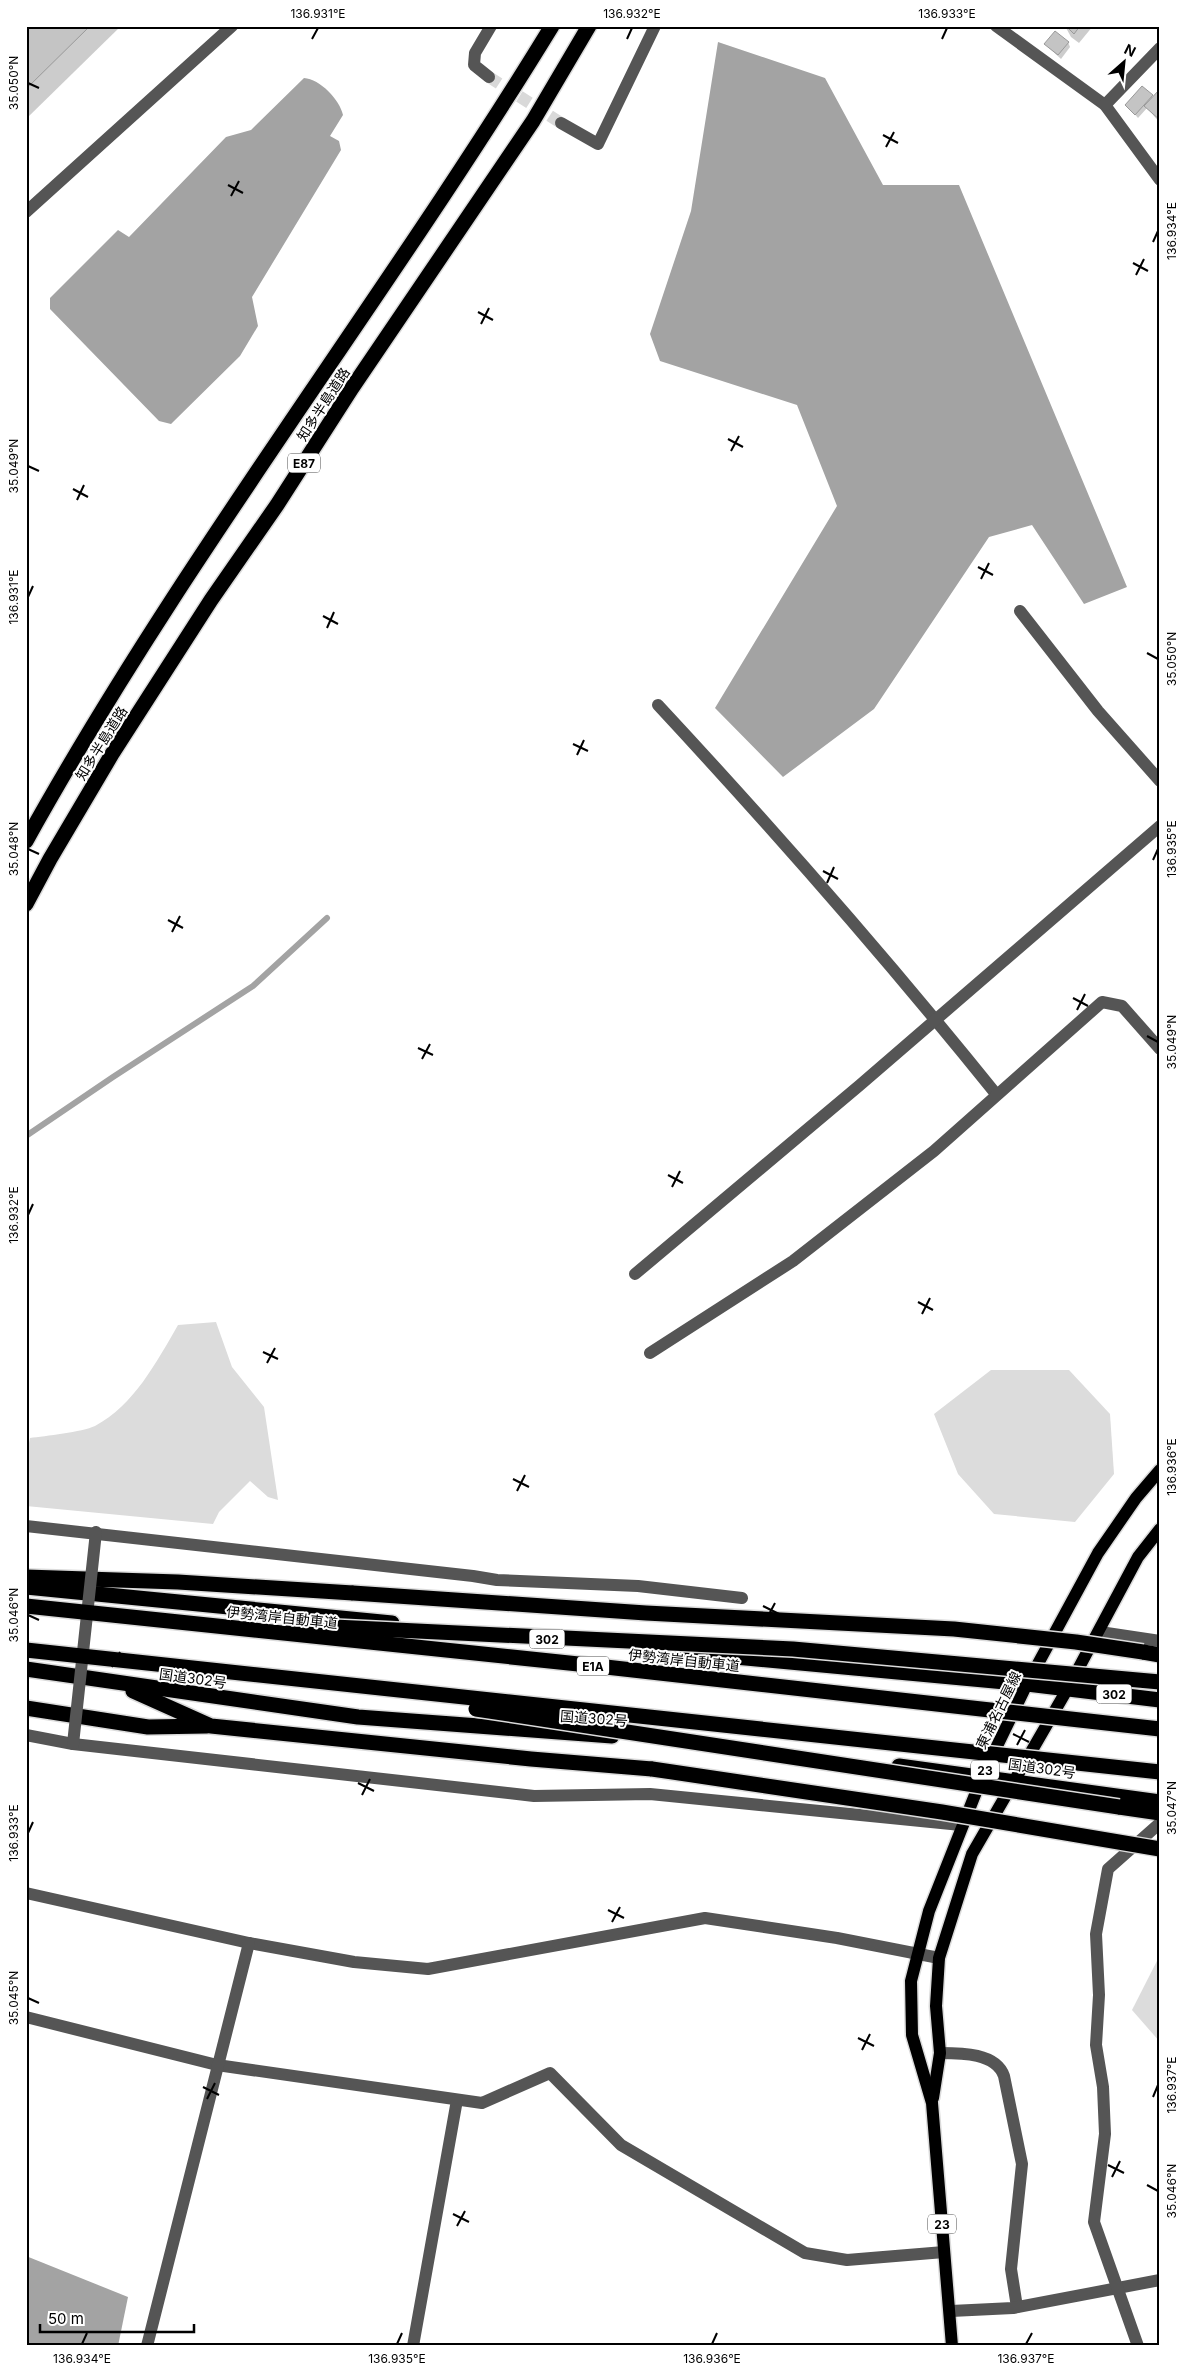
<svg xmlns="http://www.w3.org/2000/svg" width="1186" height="2372" font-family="Inter,'Noto Sans JP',sans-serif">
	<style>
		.green { fill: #dcdcdc }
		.water { fill: #a3a3a3 }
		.shadow { fill: #0003 }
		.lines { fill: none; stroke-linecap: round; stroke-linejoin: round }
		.stream { stroke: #a3a3a3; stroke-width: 6 }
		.building { fill: #c4c4c4; stroke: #999 }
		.minor-tunnel { stroke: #d9d9d9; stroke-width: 12; stroke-dasharray: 12 6; stroke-linecap: butt }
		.major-casing { stroke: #dbdbdb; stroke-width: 15 }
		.highway-casing { stroke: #dbdbdb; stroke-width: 18 }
		.minor { stroke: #555; stroke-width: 12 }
		.major { stroke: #000; stroke-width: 12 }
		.highway { stroke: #000; stroke-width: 15 }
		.highway-bridge-casing { stroke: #dbdbdb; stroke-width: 18; stroke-linecap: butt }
		.minor-bridge { stroke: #555; stroke-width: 12 }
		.highway-bridge { stroke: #000; stroke-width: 15 }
		.ticks { fill: none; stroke: #000; stroke-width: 2 }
		.labels { text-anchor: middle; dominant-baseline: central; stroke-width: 4; stroke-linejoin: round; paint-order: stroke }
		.shield { fill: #fff; stroke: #4c4c4c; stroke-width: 1 }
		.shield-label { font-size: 12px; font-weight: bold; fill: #000 }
		.street-label { font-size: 14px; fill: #000; stroke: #fff }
		.neatline { fill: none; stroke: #000; stroke-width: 2 }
		.ticks-label { font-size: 12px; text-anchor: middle; fill: #000 }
	</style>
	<rect width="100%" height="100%" fill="#fff"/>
	<!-- green -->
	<g class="green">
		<path d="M216,1322L232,1367L264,1407L278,1500L268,1497L250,1481L219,1512L213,1524L26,1506V1458L30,1438C45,1436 82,1432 95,1426C134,1405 156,1363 178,1325Z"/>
		<polygon points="991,1370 1069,1370 1110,1414 1114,1474 1075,1522 994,1514 958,1474 934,1414"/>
		<polygon points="1160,1955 1160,2042 1132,2010"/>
	</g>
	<!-- water -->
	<g class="water">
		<polygon points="718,42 825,78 883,185 959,185 1127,587 1084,604 1032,525 989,537 874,709 783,777 715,708 837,506 797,405 660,361 650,334 691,211"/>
		<path d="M304,78C320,79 340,100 343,115L330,136L339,141L341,150L252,297L258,326L240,356L171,424L159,421L50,309V298L118,230L129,237L226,137L251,130Z"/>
		<polygon points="26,2256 128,2297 118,2346 26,2346"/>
	</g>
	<!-- shadow -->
	<g class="shadow">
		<polygon points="26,26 121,26 26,119"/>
		<polygon points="1065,26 1093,26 1079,43 1071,37"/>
		<polygon points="1068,42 1070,47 1061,59 1046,45"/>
		<polygon points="1160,90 1160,123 1147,108 1138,118 1127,105 1152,96 1153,98"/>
	</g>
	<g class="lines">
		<!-- stream -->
		<polyline class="stream" points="26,1136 113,1077 253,986 327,918"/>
	</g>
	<!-- building -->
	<g class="building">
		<polygon points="26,26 90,26 26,89"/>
		<polygon points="1066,26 1080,26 1074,34"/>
		<polygon points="1055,31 1069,42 1058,55 1044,44"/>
		<polygon points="1142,86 1153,95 1135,115 1125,105"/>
		<polygon points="1160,89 1160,120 1144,106"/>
	</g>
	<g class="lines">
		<!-- minor-tunnel -->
		<polyline class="minor-tunnel" points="489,77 561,123"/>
		<defs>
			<g id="major">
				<polyline points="933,2098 940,2053 936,2006 939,1958 972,1854 1068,1688 1138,1557 1160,1529"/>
				<polyline points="952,2346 932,2103 912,2035 911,1981 929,1911 982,1777 1027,1684 1098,1553 1136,1498 1160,1470"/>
			</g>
			<g id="highway">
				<path d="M26,841C183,558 383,302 552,26"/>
				<polyline points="26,904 50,859 112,754 211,600 277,505 352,388 533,121 589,26"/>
				<polyline points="26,1577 178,1582 353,1593"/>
				<polyline points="26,1587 392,1623"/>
				<polyline points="649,1649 1027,1684 1160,1700"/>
				<polyline points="1143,1652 1160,1655"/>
				<polyline points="26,1669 358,1717 612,1736"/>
				<polyline points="133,1691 211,1726 531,1759 652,1769"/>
				<polyline points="26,1708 148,1727 207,1726"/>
				<polyline points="899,1766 1160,1802"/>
				<polyline points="1119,1807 1160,1813"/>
			</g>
		</defs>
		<!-- major casing -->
		<use href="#major" class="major-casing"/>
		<!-- highway casing -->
		<use href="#highway" class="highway-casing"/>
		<!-- minor -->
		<g class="minor">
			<polyline points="996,26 1105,105 1160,180"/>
			<polyline points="489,77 474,65 475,53 491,26"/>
			<polyline points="1105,105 1160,48"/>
			<polyline points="561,123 598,144 655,26"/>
			<polyline points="26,212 232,26"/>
			<polyline points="1020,611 1098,711 1160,781"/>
			<path d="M658,705C775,831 888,960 996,1094"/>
			<polyline points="635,1274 860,1085 1160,826"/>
			<polyline points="650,1353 793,1261 934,1151 1102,1002 1122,1006 1160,1049"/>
			<polyline points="26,1526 473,1576 497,1580 638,1586 742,1598"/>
			<polyline points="1100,1632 1160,1641"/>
			<polyline points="26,1735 73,1744 534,1796 650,1794 961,1825"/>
			<polyline points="26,1893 249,1943 354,1962 428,1969 705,1918 837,1938 939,1958"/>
			<polyline points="26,2017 217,2065 482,2103 550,2073 621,2145 805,2253 847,2260 944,2252"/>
			<path d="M940,2053C962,2053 996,2053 1004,2076L1022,2164L1011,2269L1017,2307"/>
			<polyline points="951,2311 1013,2308 1160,2280"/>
			<polyline points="147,2346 249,1943"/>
			<polyline points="413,2346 457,2100"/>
			<polyline points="1138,2346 1094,2222 1105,2134 1103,2087 1096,2045 1099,1995 1096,1934 1108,1869 1160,1823"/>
		</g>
		<!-- major -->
		<use href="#major" class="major"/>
		<!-- highway -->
		<use href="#highway" class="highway"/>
		<defs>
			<g id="highway-bridge">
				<polyline points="353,1593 646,1613 954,1629 1076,1642 1143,1652"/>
				<polyline points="26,1606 588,1665 1160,1729"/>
				<polyline points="293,1625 793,1649 1160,1682"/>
				<polyline points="26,1650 1160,1772"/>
				<polyline points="476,1709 1119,1807"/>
				<polyline points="652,1769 942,1812 1160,1849"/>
			</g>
		</defs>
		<!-- highway-bridge casing -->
		<use href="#highway-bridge" class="highway-bridge-casing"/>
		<!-- minor-bridge -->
		<polyline class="minor-bridge" points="73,1744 96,1532"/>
		<!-- highway-bridge -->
		<use href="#highway-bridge" class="highway-bridge"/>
	</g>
	<!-- ticks -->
	<path class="ticks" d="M312,39L318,28M627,39L632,28M942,39L947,28M28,83L39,88M883,135L898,143M886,147L894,132M228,185L243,193M231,196L239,181M1153,242L1158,231M1133,263L1148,271M1136,275L1144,259M478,312L493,320M481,324L489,308M728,439L743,447M731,451L739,436M28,466L39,471M73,489L88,497M77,500L84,485M978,567L993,575M981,579L989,563M28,597L33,586M323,616L338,624M327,628L334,612M1147,653L1158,659M573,744L588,751M577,755L584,740M28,849L39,854M1153,860L1158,849M823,871L838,879M827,883L834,867M168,920L183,928M172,932L180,916M1073,998L1088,1006M1077,1010L1085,994M1147,1036L1158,1042M418,1048L433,1055M422,1059L430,1044M668,1175L683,1183M672,1187L680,1171M28,1215L33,1204M918,1302L933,1310M922,1314L930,1298M263,1352L278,1359M267,1363L275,1348M1153,1478L1158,1467M513,1479L529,1487M517,1491L525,1475M763,1606L779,1614M28,1615L39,1620M767,1618L775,1603M108,1656L124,1664M112,1667L120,1652M1013,1734L1029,1742M1017,1745L1025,1730M358,1783L374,1791M362,1795L370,1779M1147,1802L1158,1808M28,1833L33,1822M608,1910L624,1918M612,1922L620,1907M28,1998L39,2003M858,2038L874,2046M862,2050L870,2034M203,2087L219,2095M1153,2097L1158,2085M207,2099L215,2083M1108,2165L1124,2173M1112,2177L1120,2161M1147,2185L1158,2191M453,2214L469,2222M457,2226L465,2211M82,2344L87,2333M397,2344L402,2333M712,2344L717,2333M1026,2344L1032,2333"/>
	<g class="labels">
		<!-- shield labels -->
		<g class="shield">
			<rect x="288" y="453.5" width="32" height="19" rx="4"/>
			<rect x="529.5" y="1629.5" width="35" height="19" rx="4"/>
			<rect x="577" y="1656.5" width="32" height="19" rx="4"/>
			<rect x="1096.5" y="1684.5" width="35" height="19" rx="4"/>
			<rect x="971" y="1760.5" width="28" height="19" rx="4"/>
			<rect x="928" y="2214.5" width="28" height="19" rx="4"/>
		</g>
		<g class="shield-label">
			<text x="304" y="463">E87</text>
			<text x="547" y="1639">302</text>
			<text x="593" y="1666">E1A</text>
			<text x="1114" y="1694">302</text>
			<text x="985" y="1770">23</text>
			<text x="942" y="2224">23</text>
		</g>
		<!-- street labels -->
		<g class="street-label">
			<text transform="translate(323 404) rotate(-57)">知多半島道路</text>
			<text transform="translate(101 743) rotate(-58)">知多半島道路</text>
			<text transform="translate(282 1617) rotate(6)">伊勢湾岸自動車道</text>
			<text transform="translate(684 1660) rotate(6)">伊勢湾岸自動車道</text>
			<text transform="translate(193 1678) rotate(8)">国道302号</text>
			<text transform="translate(998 1710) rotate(-64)">東浦名古屋線</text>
			<text transform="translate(594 1718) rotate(4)">国道302号</text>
			<text transform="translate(1042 1768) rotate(8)">国道302号</text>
		</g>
	</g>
	<!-- border -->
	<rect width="1186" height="2372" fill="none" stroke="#ffffff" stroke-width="55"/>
	<!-- north arrow -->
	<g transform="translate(1124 62) rotate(27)" stroke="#ffffff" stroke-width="4" paint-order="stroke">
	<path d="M0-4L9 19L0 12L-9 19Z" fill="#000000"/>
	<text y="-8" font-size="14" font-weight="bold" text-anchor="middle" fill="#000000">N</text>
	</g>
	<!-- scale -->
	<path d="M40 2324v8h154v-8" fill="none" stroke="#000000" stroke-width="2.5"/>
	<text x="48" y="2324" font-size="15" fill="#000000" stroke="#ffffff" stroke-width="4" paint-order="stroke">50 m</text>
	<rect x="28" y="28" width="1130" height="2316" class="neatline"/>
	<g class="ticks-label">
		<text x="318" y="18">136.931°E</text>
		<text x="632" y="18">136.932°E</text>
		<text x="947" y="18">136.933°E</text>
		<text transform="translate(14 83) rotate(-90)" y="4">35.050°N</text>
		<text transform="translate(1172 231) rotate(-90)" y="4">136.934°E</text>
		<text transform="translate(14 466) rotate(-90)" y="4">35.049°N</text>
		<text transform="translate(14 597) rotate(-90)" y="4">136.931°E</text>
		<text transform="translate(1172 659) rotate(-90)" y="4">35.050°N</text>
		<text transform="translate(14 849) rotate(-90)" y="4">35.048°N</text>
		<text transform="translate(1172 849) rotate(-90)" y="4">136.935°E</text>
		<text transform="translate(1172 1042) rotate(-90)" y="4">35.049°N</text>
		<text transform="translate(14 1215) rotate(-90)" y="4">136.932°E</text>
		<text transform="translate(1172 1467) rotate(-90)" y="4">136.936°E</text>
		<text transform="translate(14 1615) rotate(-90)" y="4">35.046°N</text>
		<text transform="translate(1172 1808) rotate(-90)" y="4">35.047°N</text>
		<text transform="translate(14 1833) rotate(-90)" y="4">136.933°E</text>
		<text transform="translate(14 1998) rotate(-90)" y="4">35.045°N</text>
		<text transform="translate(1172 2085) rotate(-90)" y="4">136.937°E</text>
		<text transform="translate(1172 2191) rotate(-90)" y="4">35.046°N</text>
		<text x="82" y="2363">136.934°E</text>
		<text x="397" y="2363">136.935°E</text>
		<text x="712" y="2363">136.936°E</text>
		<text x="1026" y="2363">136.937°E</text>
	</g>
</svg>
